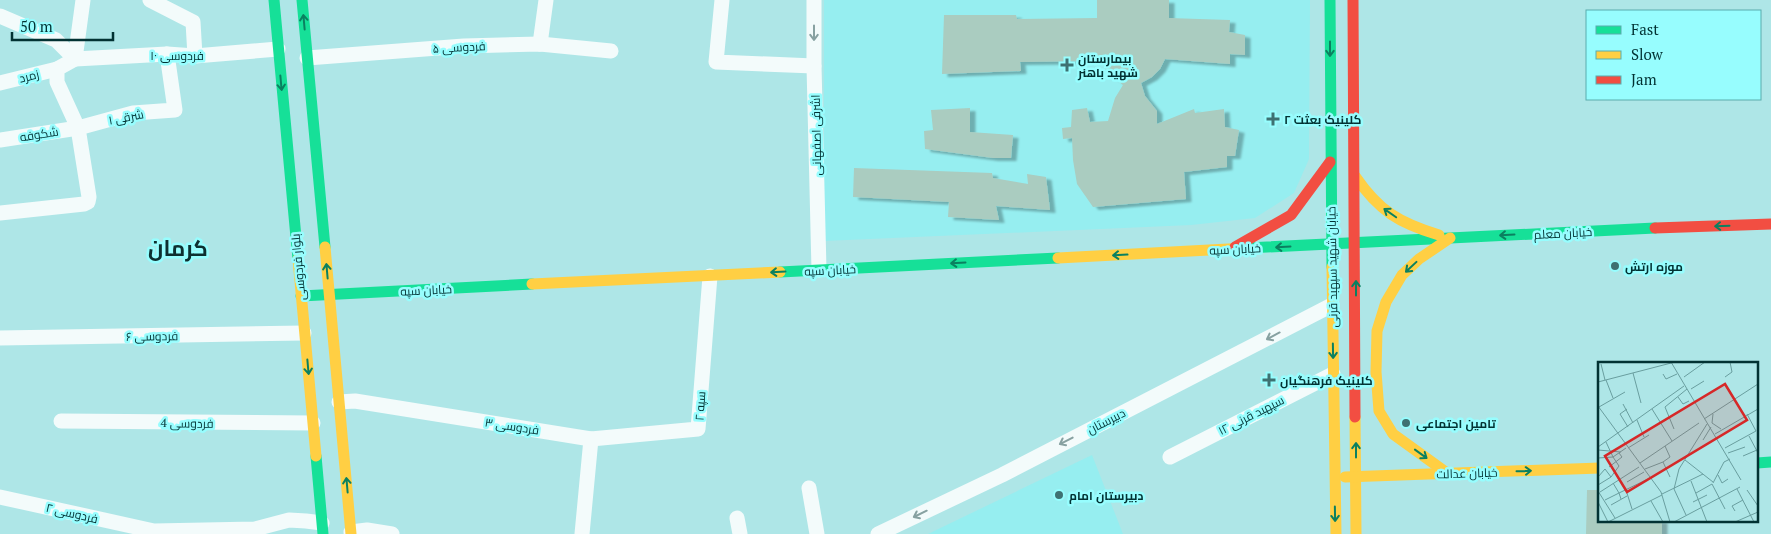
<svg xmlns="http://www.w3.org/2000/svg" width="1771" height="534" font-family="'PT Serif',Cairo,serif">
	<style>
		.built { fill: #96eef0 }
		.building { fill: #aaccc0; filter: url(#shadow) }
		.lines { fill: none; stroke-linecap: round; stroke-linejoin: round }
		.street { stroke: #f3fbfb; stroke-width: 15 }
		.fast { stroke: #16e098; stroke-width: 11 }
		.slow { stroke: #ffcf43; stroke-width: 11 }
		.jam { stroke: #f24e42; stroke-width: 11 }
		.oneway { stroke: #0b8060 }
		.oneway2 { stroke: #87a1a1 }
		.poi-dot { fill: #3e7172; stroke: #97fdfe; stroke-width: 2 }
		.labels { text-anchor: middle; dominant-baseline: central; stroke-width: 5; stroke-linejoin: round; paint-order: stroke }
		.street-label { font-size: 12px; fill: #023233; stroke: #97fdfe }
		.poi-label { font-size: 12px; font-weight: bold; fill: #023233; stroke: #97fdfe; text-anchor: start }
		.town-label { font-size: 22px; font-weight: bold; fill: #0e2f30; stroke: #97fdfe }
		.inset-road { fill: none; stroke: #699e9f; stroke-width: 1 }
		.view { fill: #d62828; fill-opacity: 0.15; stroke: #d62828; stroke-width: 2.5 }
		.inset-edge { fill: none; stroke: #023233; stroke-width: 2.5 }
	</style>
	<defs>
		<filter id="shadow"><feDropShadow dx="5.5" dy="3" stdDeviation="1" flood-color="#0004"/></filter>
	</defs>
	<rect width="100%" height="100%" fill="#aee6e7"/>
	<!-- built -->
	<g class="built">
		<polygon points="824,0 1310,0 1309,159 1294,193 1255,218 1191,225 824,241"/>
		<polygon points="1092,455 1123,534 928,534"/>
	</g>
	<!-- building -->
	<g class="building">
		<polygon points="1097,0 1169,0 1169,18 1230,20 1229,32 1245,35 1245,55 1230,54 1230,64 1165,59 1160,69 1152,77 1141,83 1145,96 1157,111 1157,124 1194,109 1195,113 1224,109 1225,127 1239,130 1235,156 1227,156 1227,167 1184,172 1186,199 1093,207 1077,184 1073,160 1072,138 1063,139 1062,128 1071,127 1072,110 1087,108 1090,122 1108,121 1115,98 1123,85 1108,73 1100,61 1020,62 1021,71 942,74 944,15 1016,15 1017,19 1097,18"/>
		<polygon points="970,108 970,132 1013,135 1011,158 993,158 925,149 924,131 933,130 931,110"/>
		<polygon points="854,168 992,173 993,178 1028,184 1027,174 1046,177 1050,210 996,206 999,220 948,217 949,202 853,197"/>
		<polygon points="1587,490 1600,490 1600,520 1662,520 1662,534 1586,534"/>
	</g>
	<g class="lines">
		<!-- street -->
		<g class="street">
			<polyline points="83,0 75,59 167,54 195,56 278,49"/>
			<polyline points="150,0 193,22 195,56"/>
			<polyline points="722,0 716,62 814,66"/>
			<polyline points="814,0 814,66 819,270"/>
			<polyline points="0,16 56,40 75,59 57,69 57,82 78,128 89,197 88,202 84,204 0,213"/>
			<polyline points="540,44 546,0"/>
			<polyline points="307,58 464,46 540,44 611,51"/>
			<polyline points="0,83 57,69"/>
			<polyline points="0,140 78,128 133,113 175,110 167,54"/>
			<polyline points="0,338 304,333"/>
			<polyline points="339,402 355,401 591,439 582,534"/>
			<polyline points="61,421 313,423"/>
			<polyline points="591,439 698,429 710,276"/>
			<polyline points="1170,457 1333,374"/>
			<polyline points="809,488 817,534"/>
			<polyline points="0,497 154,531 255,529 289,520 306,521 322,523"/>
			<polyline points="737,518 740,534"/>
			<polyline points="351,532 367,530 392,534"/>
			<polyline points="878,534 1002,475 1332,305"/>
		</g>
		<!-- fast -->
		<g class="fast">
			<polyline points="274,0 298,259"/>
			<polyline points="302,0 325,247"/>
			<polyline points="1330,0 1332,267"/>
			<polyline points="1247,248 1655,228"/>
			<polyline points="780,272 1058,258"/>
			<polyline points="301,296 532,284"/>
			<polyline points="316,456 323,534"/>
			<polyline points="1757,463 1771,462"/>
		</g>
		<!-- slow -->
		<g class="slow">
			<path d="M1355,176C1379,211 1399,223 1439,235"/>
			<polyline points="325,247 351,534"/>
			<polyline points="1058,258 1247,248"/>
			<polyline points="298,259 316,456"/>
			<polyline points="1332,267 1336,534"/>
			<polyline points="532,284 780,272"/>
			<polyline points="1355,417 1356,534"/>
			<polyline points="1447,473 1393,434 1379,411 1376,372 1377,331 1386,302 1402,275 1419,259 1450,238"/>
			<polyline points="1345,477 1600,468"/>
		</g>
		<!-- jam -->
		<g class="jam">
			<polyline points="1353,0 1355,417"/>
			<polyline points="1655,228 1771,224"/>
			<polyline points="1235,247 1291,215 1330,162"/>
		</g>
	</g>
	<!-- one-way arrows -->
	<defs><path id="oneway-shaft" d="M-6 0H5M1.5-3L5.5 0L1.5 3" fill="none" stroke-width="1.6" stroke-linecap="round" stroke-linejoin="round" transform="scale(1.25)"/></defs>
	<g class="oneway">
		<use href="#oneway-shaft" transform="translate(304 22) rotate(-95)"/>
		<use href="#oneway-shaft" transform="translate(1330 49) rotate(90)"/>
		<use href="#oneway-shaft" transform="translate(281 83) rotate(85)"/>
		<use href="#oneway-shaft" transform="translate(1390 213) rotate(-145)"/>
		<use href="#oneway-shaft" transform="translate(1722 226) rotate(178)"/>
		<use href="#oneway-shaft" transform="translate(1507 235) rotate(177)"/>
		<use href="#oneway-shaft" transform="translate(1283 247) rotate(177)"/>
		<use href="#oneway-shaft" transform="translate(1120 255) rotate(177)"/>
		<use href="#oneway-shaft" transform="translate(958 263) rotate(177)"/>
		<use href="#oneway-shaft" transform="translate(1411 267) rotate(137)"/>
		<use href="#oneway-shaft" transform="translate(327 271) rotate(-95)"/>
		<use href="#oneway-shaft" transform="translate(778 272) rotate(177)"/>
		<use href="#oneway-shaft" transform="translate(1356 288) rotate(-90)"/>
		<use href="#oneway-shaft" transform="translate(1333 351) rotate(89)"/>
		<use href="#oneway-shaft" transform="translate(308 367) rotate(85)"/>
		<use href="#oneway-shaft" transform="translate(1356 450) rotate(-90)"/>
		<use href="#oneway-shaft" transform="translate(1421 454) rotate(36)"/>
		<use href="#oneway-shaft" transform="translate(1524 471) rotate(-2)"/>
		<use href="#oneway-shaft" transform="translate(347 485) rotate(-95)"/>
		<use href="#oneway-shaft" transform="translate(1335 514) rotate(89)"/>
	</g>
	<g class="oneway2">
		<use href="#oneway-shaft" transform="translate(814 33) rotate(90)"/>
		<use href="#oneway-shaft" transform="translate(1273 336) rotate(152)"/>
		<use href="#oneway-shaft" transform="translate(1066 441) rotate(153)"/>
		<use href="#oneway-shaft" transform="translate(920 514) rotate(154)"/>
	</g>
	<!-- markers -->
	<g class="poi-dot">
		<path d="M1064.5 57.5h5v5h5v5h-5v5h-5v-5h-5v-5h5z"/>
		<path d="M1270.5 111.5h5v5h5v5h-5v5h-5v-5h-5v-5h5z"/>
		<circle cx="1615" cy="266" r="5"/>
		<path d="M1266.5 372.5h5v5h5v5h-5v5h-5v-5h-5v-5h5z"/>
		<circle cx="1406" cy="423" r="5"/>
		<circle cx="1059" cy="495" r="5"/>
	</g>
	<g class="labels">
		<!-- street labels -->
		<g class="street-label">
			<text transform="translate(459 47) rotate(-3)">فردوسی ۵</text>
			<text x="177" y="55">فردوسی ۱۰</text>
			<text transform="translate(29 76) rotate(-14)">زمرد</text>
			<text transform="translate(126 117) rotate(-11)">شرقی ۱</text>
			<text transform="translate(39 134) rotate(-9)">شکوفه</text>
			<text transform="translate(816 135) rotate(-91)">اشرفی اصفهانی</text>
			<text transform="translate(1563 233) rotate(-3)">خیابان معلم</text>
			<text transform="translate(1235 249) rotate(-3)">خیابان سپه</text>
			<text transform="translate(298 267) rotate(-95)">بلوار فردوسی</text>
			<text transform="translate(1332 267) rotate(-91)">خیابان شهید سپهبد قرنی</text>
			<text transform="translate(830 270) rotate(-3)">خیابان سپه</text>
			<text transform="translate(426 290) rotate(-3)">خیابان سپه</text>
			<text transform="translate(152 336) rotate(-1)">فردوسی ۶</text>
			<text transform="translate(700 406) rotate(-86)">سپه ۲</text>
			<text transform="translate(1251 415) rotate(-27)">سپهبد قرنی ۱۲</text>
			<text transform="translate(1106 421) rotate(-27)">دبیرستان</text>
			<text transform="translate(187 423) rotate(1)">فردوسی 4</text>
			<text transform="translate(512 426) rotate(9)">فردوسی ۳</text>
			<text transform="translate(1467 473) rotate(-2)">خیابان عدالت</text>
			<text transform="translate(72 513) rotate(13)">فردوسی ۲</text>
		</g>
		<!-- poi labels -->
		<g class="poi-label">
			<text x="1078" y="58">بیمارستان<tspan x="1078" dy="14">شهید باهنر</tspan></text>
			<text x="1284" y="119">کلینیک بعثت ۲</text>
			<text x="1625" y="266">موزه ارتش</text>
			<text x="1280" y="380">کلینیک فرهنگیان</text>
			<text x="1416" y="423">تامین اجتماعی</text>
			<text x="1069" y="495">دبیرستان امام</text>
		</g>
		<!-- town labels -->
		<g class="town-label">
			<text x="178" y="247">کرمان</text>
		</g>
	</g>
	<!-- overview -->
	<g transform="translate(1598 362)">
		<rect width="160" height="160" fill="#aee6e7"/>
		<path class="inset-road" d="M73,0L143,118M3,2L7,18M35,11L43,41M65,12L68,17L79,12M86,15L107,0M127,15L134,10L132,0M8,18L15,36M0,20L77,0M93,27L106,19M80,35L85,42L91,39M25,42L35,61M0,44L63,130L72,160M1,45L27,30M29,47L22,52L30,65M54,47L74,79M115,52L114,61L123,67M106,57L160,22M39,58L46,75M76,67L67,45L89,27M117,72L160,47M151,74L160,91M105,78L113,65M8,80L15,95L28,86M0,85L86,24M30,86L51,73M127,86L158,69L149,52M0,88L23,90M130,91L147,85M145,94L159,88M0,96L15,95L21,104L13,115M87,98L115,120M65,100L72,95L67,84M42,101L101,61M11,105L24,95L21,91M47,107L65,100L72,115M120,113L124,121L130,117M0,115L7,107L13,115M93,119L109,160M29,120L46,110M15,121L21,131L50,117M115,121L126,100L132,97M114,122L127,147M0,123L13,115M76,127L81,107L109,62M76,127L88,153M139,127L156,160M28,128L34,147M149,128L160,144M0,129L17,156M2,130L41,105M98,131L114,122M64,132L105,112M7,138L21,131L23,137M53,139L65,160M0,140L10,160M95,140L109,133M13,143L29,134M137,149L134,144L145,138M10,160L64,133M76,160L142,125M137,160L160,150"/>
		<path class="view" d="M127,22L149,58L29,130L7,94Z"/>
		<rect width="160" height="160" class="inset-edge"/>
	</g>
	<!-- legend -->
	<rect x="1586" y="10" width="175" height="90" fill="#97fdfe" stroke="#5bacad"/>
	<rect x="1596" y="26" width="25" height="8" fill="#16e098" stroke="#5bacad"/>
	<text x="1631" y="35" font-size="15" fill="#023233">Fast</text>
	<rect x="1596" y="51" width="25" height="8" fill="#ffcf43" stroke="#5bacad"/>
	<text x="1631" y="60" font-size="15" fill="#023233">Slow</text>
	<rect x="1596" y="76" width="25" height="8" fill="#f24e42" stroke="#5bacad"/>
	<text x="1631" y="85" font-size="15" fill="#023233">Jam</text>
	<!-- scale -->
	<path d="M12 32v8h101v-8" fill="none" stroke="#023233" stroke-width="2.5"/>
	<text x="20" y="32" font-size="15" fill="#023233" stroke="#97fdfe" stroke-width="4" paint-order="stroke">50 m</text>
</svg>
